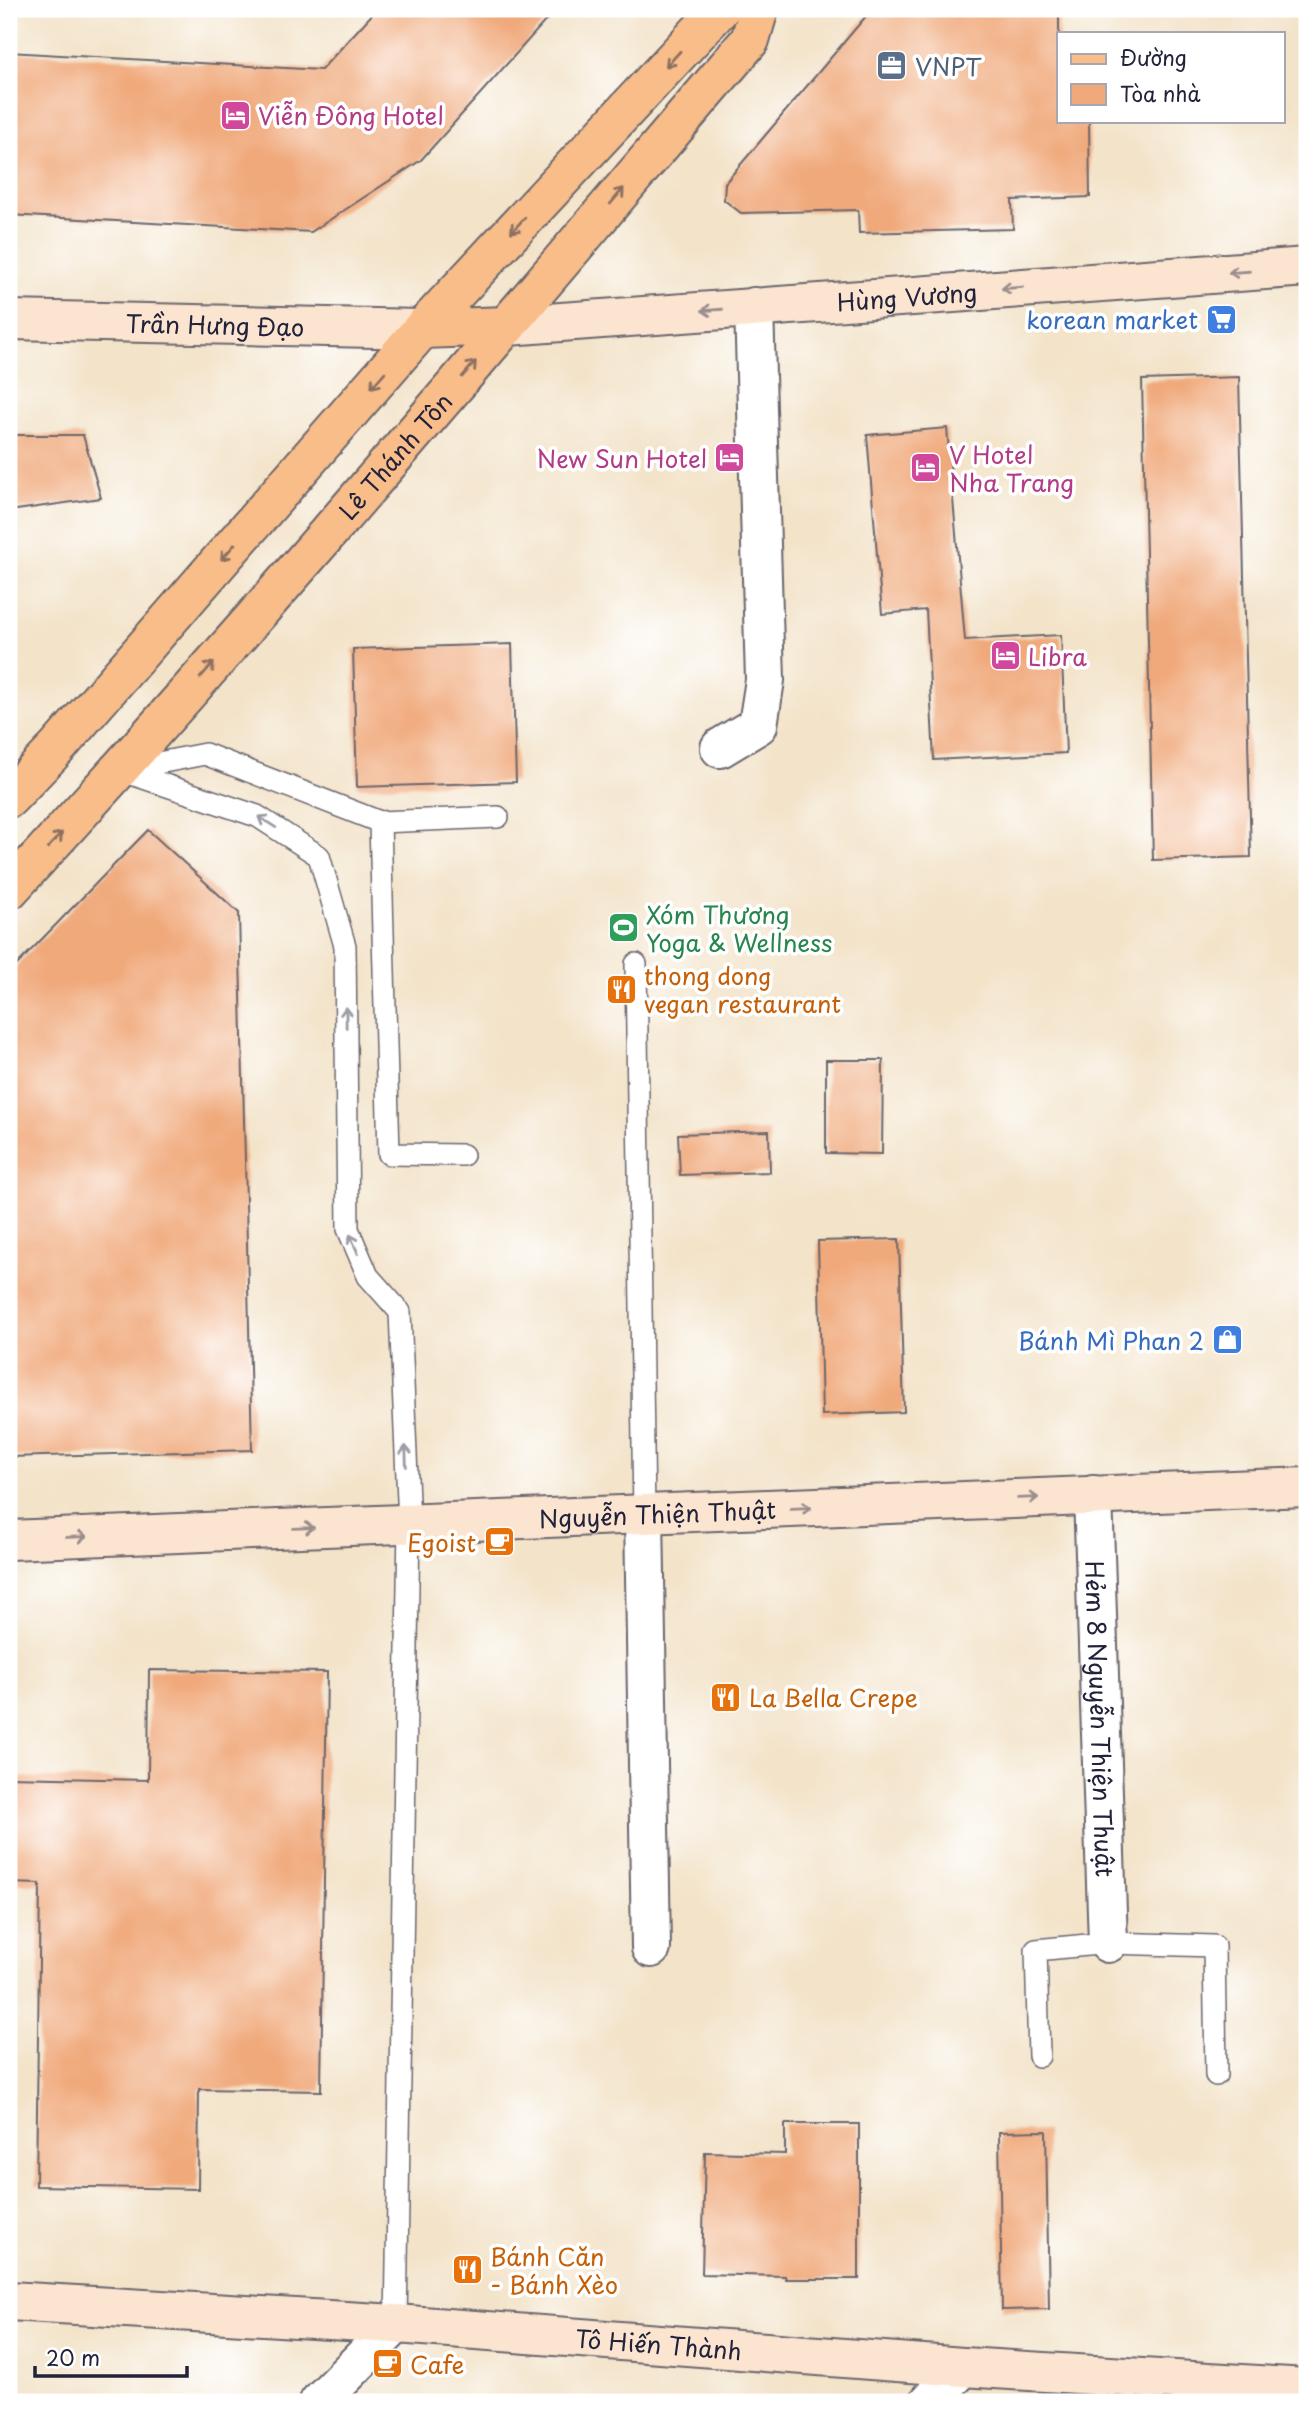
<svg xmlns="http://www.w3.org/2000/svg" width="1316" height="2411" font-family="'Playpen Sans',sans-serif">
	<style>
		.building { fill: #f0a97a }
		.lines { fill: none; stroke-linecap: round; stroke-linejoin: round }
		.lane-casing { stroke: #6b666d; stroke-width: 24 }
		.street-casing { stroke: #6b666d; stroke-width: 42 }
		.secondary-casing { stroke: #6b666d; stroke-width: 42 }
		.primary-casing { stroke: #6b666d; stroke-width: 42 }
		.lane { stroke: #fff; stroke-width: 21 }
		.street { stroke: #fff; stroke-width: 38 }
		.secondary { stroke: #fce5d0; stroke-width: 38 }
		.primary { stroke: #f8bd89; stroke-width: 38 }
		.oneway { stroke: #8d7062 }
		.oneway2 { stroke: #9a8d8d }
		.oneway3 { stroke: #9c9ca7 }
		.labels { text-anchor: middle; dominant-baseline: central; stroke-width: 7; stroke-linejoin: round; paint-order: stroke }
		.service-label { font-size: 24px; fill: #4e5e75; stroke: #fff; text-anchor: start }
		.hotel-label { font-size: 24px; fill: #b23c85; stroke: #fff; text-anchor: start }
		.street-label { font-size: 24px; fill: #22223b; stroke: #fff }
		.shop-label { font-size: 24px; fill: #366cbe; stroke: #fff; text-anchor: end }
		.leisure-label { font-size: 24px; fill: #27864d; stroke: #fff; text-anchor: start }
		.food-label { font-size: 24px; fill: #c56008; stroke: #fff; text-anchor: start }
	</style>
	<rect width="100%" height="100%" fill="#fff"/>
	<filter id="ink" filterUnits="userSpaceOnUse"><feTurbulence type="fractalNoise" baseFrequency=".0143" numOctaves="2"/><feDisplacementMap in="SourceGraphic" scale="14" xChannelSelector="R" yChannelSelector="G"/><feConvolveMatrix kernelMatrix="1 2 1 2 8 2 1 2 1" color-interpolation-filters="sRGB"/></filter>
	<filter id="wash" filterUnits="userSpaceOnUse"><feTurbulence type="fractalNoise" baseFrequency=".00686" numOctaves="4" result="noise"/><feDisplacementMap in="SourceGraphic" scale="28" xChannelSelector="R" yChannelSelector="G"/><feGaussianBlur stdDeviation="1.57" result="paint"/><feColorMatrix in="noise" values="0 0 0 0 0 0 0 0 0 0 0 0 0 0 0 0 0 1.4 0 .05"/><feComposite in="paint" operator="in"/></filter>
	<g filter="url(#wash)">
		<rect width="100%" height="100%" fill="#f3e3c9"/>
		<g id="blocks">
			<!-- building -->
			<g class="building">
				<polygon points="377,9 556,9 421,160 311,232 9,215 9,52 321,70"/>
				<polygon points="872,9 1059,9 1059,121 1089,121 1090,197 1012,200 1013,229 859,233 858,210 741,213 724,200 725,183"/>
				<polygon points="1239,377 1251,857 1153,860 1142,380"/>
				<polygon points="947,428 965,640 1061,635 1066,753 934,760 926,610 882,614 867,435"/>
				<polygon points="9,435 83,435 101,498 9,511"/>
				<polygon points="512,644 516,782 357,787 353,649"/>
				<polygon points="148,830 239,913 252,1450 9,1457 9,973"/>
				<polygon points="826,1060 883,1060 882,1154 826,1153"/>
				<polygon points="769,1131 770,1172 680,1175 678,1134"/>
				<polygon points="899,1239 904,1412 822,1415 818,1241"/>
				<polygon points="149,1670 327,1672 321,2091 199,2089 198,2189 36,2186 40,1884 9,1883 9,1777 148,1780"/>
				<polygon points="785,2124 859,2124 859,2279 786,2279 785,2276 702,2274 705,2152 785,2154"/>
				<polygon points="1046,2131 1049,2309 1002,2310 999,2132"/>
			</g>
		</g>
	</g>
	<g filter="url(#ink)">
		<use href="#blocks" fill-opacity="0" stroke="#6b666d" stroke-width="2"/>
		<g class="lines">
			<defs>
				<g id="lane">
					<polyline points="120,770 257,816 319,856 345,946 348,1229 368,1276 400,1312 409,1524 396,2324"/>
					<polyline points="122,770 205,754 380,822 389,1154 463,1155"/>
					<polyline points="380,822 498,817"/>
					<polyline points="636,964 644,1514"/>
					<polyline points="1039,2056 1036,1950 1108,1943 1214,1946 1216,2075"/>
				</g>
				<g id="street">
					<polyline points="720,748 758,725 765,680 754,307"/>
					<path id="s1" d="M1093,1495L1108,1943"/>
					<polyline points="644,1514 651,1948"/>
					<polyline points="319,2402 396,2324"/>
					<polyline points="929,2402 963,2367"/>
				</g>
				<g id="secondary">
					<path id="s2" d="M9,320L422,329"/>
					<path id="s3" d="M507,326L1307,267"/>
					<path id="s4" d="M9,1540L1307,1487"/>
					<path id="s5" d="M9,2301L396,2324L963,2367L1307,2388"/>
				</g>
				<g id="primary">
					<polyline points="422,329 507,326"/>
					<polyline points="9,798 57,748 422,329 720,9"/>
					<path id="s6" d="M9,890C264,614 506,326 750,40L759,9"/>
				</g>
			</defs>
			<!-- lane casing -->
			<use href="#lane" class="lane-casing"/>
			<!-- street casing -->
			<use href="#street" class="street-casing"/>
			<!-- secondary casing -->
			<use href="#secondary" class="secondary-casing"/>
			<!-- primary casing -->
			<use href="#primary" class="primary-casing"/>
			<!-- lane -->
			<use href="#lane" class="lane"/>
			<!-- street -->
			<use href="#street" class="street"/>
			<!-- secondary -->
			<use href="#secondary" class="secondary"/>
			<!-- primary -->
			<use href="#primary" class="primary"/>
		</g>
		<!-- one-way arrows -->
		<defs><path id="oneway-shaft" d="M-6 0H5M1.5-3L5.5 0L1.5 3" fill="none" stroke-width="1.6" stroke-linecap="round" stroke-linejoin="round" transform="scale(1.75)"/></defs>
		<g class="oneway">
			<use href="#oneway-shaft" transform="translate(673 59) rotate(133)"/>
			<use href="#oneway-shaft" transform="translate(617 196) rotate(-50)"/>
			<use href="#oneway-shaft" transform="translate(518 225) rotate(133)"/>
			<use href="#oneway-shaft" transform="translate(469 369) rotate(-49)"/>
			<use href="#oneway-shaft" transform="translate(378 380) rotate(131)"/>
			<use href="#oneway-shaft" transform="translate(228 552) rotate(131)"/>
			<use href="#oneway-shaft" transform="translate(207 670) rotate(-49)"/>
			<use href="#oneway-shaft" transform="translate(55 840) rotate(-47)"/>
		</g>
		<g class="oneway2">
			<use href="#oneway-shaft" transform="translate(1239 272) rotate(176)"/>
			<use href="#oneway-shaft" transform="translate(1012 288) rotate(176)"/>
			<use href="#oneway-shaft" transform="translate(712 310) rotate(176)"/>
			<use href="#oneway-shaft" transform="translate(1028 1498) rotate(-2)"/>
			<use href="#oneway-shaft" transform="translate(801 1508) rotate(-2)"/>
			<use href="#oneway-shaft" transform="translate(304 1528) rotate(-2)"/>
			<use href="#oneway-shaft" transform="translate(77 1537) rotate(-2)"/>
		</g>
		<g class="oneway3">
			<use href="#oneway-shaft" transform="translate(267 822) rotate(-148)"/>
			<use href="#oneway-shaft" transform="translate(346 1017) rotate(-91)"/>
			<use href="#oneway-shaft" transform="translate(354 1244) rotate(-113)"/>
			<use href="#oneway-shaft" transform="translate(406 1456) rotate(-92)"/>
		</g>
	</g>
	<!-- icons -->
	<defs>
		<symbol id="office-square" viewBox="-11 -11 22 22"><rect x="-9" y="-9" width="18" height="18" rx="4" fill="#5c6f8a" stroke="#fff"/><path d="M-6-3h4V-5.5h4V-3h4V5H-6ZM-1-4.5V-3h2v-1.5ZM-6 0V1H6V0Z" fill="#fff"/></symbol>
		<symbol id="hotel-square" viewBox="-11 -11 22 22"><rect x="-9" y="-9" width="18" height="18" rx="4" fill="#d1479c" stroke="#fff"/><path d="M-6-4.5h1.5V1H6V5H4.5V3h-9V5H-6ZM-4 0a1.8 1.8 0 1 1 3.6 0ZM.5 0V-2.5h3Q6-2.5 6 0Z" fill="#fff"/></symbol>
		<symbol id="supermarket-square" viewBox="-11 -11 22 22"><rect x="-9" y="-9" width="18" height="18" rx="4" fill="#3f7fe0" stroke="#fff"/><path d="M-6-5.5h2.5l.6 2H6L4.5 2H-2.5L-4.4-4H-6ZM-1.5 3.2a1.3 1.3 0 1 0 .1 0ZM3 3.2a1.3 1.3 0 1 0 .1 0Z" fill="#fff"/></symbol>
		<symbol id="stadium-square" viewBox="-11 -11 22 22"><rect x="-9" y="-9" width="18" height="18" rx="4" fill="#2e9e5b" stroke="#fff"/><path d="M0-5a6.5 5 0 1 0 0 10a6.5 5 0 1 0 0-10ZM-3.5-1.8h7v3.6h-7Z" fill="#fff"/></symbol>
		<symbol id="restaurant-square" viewBox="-11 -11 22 22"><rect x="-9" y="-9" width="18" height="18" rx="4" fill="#e8710a" stroke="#fff"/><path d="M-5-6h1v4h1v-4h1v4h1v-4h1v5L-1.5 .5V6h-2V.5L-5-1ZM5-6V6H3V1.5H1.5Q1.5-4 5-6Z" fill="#fff"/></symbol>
		<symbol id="shop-square" viewBox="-11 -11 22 22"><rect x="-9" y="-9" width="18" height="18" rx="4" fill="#3f7fe0" stroke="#fff"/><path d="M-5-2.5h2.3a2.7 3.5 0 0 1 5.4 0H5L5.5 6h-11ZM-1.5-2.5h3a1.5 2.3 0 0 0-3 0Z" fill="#fff"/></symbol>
		<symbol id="cafe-square" viewBox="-11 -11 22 22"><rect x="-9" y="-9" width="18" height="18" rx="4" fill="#e8710a" stroke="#fff"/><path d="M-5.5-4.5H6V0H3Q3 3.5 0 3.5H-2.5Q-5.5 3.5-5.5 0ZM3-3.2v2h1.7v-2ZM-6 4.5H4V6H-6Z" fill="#fff"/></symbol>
	</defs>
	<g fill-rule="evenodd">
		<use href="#office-square" x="874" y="48" width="35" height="35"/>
		<use href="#hotel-square" x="218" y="98" width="35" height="35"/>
		<use href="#supermarket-square" x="1204" y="302" width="35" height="35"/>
		<use href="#hotel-square" x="712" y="440" width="35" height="35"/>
		<use href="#hotel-square" x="908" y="450" width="35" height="35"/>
		<use href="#hotel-square" x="988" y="638" width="35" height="35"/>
		<use href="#stadium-square" x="606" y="910" width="35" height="35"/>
		<use href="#restaurant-square" x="604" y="972" width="35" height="35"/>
		<use href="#shop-square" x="1210" y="1322" width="35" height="35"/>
		<use href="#cafe-square" x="482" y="1524" width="35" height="35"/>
		<use href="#restaurant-square" x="708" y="1680" width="35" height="35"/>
		<use href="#restaurant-square" x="450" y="2252" width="35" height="35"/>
		<use href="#cafe-square" x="370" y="2346" width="35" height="35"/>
	</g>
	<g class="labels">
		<!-- service labels -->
		<g class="service-label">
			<text x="915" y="66">VNPT</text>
		</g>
		<!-- hotel labels -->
		<g class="hotel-label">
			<text x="258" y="115">Viễn Đông Hotel</text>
			<text x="949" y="454">V Hotel<tspan x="949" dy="28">Nha Trang</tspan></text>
			<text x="707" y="458" text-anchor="end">New Sun Hotel</text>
			<text x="1028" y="656">Libra</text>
		</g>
		<!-- street labels -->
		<g class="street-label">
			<text stroke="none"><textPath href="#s3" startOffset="401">Hùng Vương</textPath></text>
			<text stroke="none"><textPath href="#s2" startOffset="206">Trần Hưng Đạo</textPath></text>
			<text stroke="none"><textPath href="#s6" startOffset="581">Lê Thánh Tôn</textPath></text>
			<text stroke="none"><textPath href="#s4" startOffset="649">Nguyễn Thiện Thuật</textPath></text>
			<text stroke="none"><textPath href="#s1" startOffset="224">Hẻm 8 Nguyễn Thiện Thuật</textPath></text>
			<text stroke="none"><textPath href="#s5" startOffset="651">Tô Hiến Thành</textPath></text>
		</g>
		<!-- shop labels -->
		<g class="shop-label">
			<text x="1198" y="319">korean market</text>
			<text x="1204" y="1340">Bánh Mì Phan 2</text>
		</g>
		<!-- leisure labels -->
		<g class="leisure-label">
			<text x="646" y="914">Xóm Thương<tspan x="646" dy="28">Yoga &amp; Wellness</tspan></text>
		</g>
		<!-- food labels -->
		<g class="food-label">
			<text x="644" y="975">thong dong<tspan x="644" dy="28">vegan restaurant</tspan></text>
			<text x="476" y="1542" text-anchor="end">Egoist</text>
			<text x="749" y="1697">La Bella Crepe</text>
			<text x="490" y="2256">Bánh Căn<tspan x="490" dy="28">- Bánh Xèo</tspan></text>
			<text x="410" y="2364">Cafe</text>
		</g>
	</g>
	<!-- margin -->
	<rect width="1316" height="2411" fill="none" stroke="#fff" stroke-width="35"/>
	<!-- legend -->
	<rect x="1057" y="32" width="228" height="91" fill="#ffffff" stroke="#a7a7b1" stroke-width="2"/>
	<rect x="1071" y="54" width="35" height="10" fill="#f8bd89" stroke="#a7a7b1" stroke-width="2"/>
	<text x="1120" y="66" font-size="21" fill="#22223b">Đường</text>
	<rect x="1071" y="84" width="35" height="21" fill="#f0a97a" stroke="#a7a7b1" stroke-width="2"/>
	<text x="1120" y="102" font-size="21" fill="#22223b">Tòa nhà</text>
	<!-- scale -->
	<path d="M35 2366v10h152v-10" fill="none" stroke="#22223b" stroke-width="3.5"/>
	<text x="46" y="2366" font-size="21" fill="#22223b" stroke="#ffffff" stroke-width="5" paint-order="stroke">20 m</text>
</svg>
